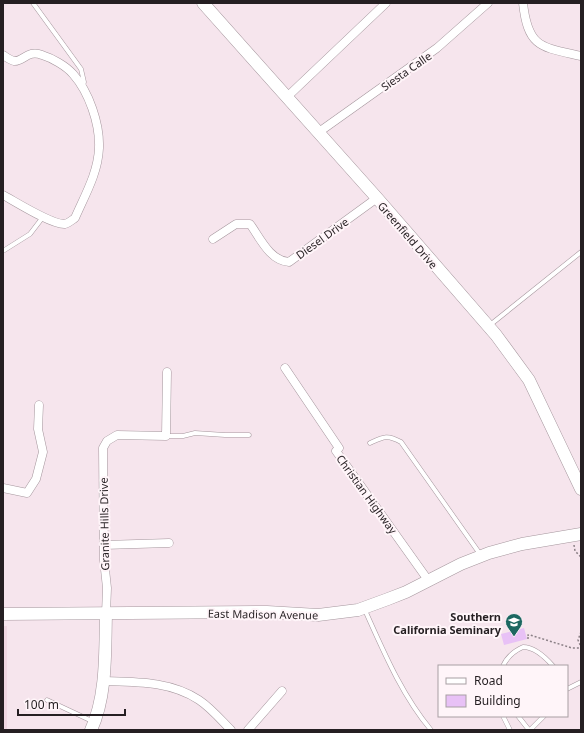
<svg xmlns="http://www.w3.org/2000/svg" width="584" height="733" font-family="'Noto Sans',sans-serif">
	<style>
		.built { fill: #f0d7e2 }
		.building { fill: #e8c1f6 }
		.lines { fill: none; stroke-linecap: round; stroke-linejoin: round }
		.lane-casing { stroke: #a5969d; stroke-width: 5 }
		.street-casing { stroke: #a5969d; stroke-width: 9 }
		.secondary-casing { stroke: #a5969d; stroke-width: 13 }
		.path { stroke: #8b8086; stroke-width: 1.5; stroke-dasharray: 2 2; stroke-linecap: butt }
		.lane { stroke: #fff; stroke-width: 4 }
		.street { stroke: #fff; stroke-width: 8 }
		.secondary { stroke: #fff; stroke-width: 12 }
		.labels { text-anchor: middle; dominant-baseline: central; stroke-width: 4; stroke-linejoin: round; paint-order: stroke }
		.street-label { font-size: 11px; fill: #251f22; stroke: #fff5f9 }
		.poi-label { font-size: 11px; font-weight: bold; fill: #251f22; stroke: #fff5f9; text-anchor: end }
	</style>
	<rect width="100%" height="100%" fill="#f6e5ed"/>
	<!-- built -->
	<rect class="built" x="3" y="626" width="4" height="104"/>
	<!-- building -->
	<polygon class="building" points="524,628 527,639 504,645 501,634"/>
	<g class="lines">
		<defs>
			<g id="lane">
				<polyline points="33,3 81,69 84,82 83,86"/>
				<polyline points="3,251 30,234 43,217"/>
				<polyline points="490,325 581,252"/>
				<polyline points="166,436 183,436 195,433 225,435 249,435"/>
				<path d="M370,443C383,437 387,434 401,442L480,554"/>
				<path d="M364,608C383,650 401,694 431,730"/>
				<path d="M503,666C507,657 514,651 523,647C534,647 546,658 553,666"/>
				<polyline points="567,689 581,682"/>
				<polyline points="47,700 94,722"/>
				<polyline points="503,716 510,730"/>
				<polyline points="518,716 529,730"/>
				<polyline points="530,730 544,716"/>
			</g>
			<g id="street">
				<path d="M523,3C528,48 541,47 581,56"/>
				<path d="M3,55C6,57 10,60 14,61C23,62 28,49 42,55C52,58 66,66 73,74C89,92 100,124 99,148C98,173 85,195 75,218C72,220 69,223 65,224C52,225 16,202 3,195"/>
				<polyline points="287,97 386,3"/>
				<polyline points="319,132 437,48 488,3"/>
				<path d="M213,239L236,224H250C260,238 270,261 289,262L377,198"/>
				<polyline points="285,368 339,448 336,451 428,580"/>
				<polyline points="3,488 27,493 36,479 43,452 38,429 39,405"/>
				<polyline points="104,545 169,543"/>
				<polyline points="106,614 107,588 104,560 103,448 107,441 117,435 166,436 167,372"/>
				<path d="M103,681C136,682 170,681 199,700C211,708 221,720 231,730"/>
				<polyline points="248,730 282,691"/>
			</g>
			<g id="secondary">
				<polyline points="203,3 377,198 496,335 529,380 581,489"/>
				<polyline points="3,614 267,612 318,615 358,610 388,599 406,592 461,564 489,553 522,544 581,534"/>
				<path d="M91,730C107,696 105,651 106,614"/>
			</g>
		</defs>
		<!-- lane casing -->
		<use href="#lane" class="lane-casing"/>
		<!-- street casing -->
		<use href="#street" class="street-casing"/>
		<!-- secondary casing -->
		<use href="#secondary" class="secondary-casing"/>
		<!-- path -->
		<g class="path">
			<polyline points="574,545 575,551 581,557"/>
			<polyline points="581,632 578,640 581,647"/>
			<polyline points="527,638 529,638 528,635 530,635 572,648 581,648"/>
		</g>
		<!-- lane -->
		<use href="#lane" class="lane"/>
		<!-- street -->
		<use href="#street" class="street"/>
		<!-- secondary -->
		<use href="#secondary" class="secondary"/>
	</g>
	<!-- icons -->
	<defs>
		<symbol id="school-pin" viewBox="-11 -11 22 30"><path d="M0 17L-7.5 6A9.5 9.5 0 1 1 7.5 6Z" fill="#1c6761" stroke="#fff5f9"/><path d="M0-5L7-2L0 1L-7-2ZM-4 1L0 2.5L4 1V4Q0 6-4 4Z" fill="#fff"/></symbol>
	</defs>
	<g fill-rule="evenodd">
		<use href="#school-pin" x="504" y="612" width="20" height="27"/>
	</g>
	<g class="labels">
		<!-- street labels -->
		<g class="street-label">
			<text transform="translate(406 71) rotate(-35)">Siesta Calle</text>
			<text transform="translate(408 235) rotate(49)">Greenfield Drive</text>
			<text transform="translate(322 238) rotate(-36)">Diesel Drive</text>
			<text transform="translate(367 494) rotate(54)">Christian Highway</text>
			<text transform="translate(104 524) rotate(-91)">Granite Hills Drive</text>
			<text transform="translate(263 614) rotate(1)">East Madison Avenue</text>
		</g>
		<!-- poi labels -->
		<g class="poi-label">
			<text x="501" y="616">Southern<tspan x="501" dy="13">California Seminary</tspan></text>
		</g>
	</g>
	<!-- border -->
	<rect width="584" height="733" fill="none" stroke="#251f22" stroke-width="8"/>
	<!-- legend -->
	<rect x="438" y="665" width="130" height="52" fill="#fff5f9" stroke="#a89fa3"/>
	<rect x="446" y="678" width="20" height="6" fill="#ffffff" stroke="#a89fa3"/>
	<text x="474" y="685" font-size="12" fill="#251f22">Road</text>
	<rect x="446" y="695" width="20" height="12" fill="#e8c1f6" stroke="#a89fa3"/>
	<text x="474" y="705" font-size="12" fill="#251f22">Building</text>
	<!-- scale -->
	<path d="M18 709v6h107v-6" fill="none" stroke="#251f22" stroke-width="2"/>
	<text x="24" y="709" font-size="12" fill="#251f22" stroke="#fff5f9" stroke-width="3" paint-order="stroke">100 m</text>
</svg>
